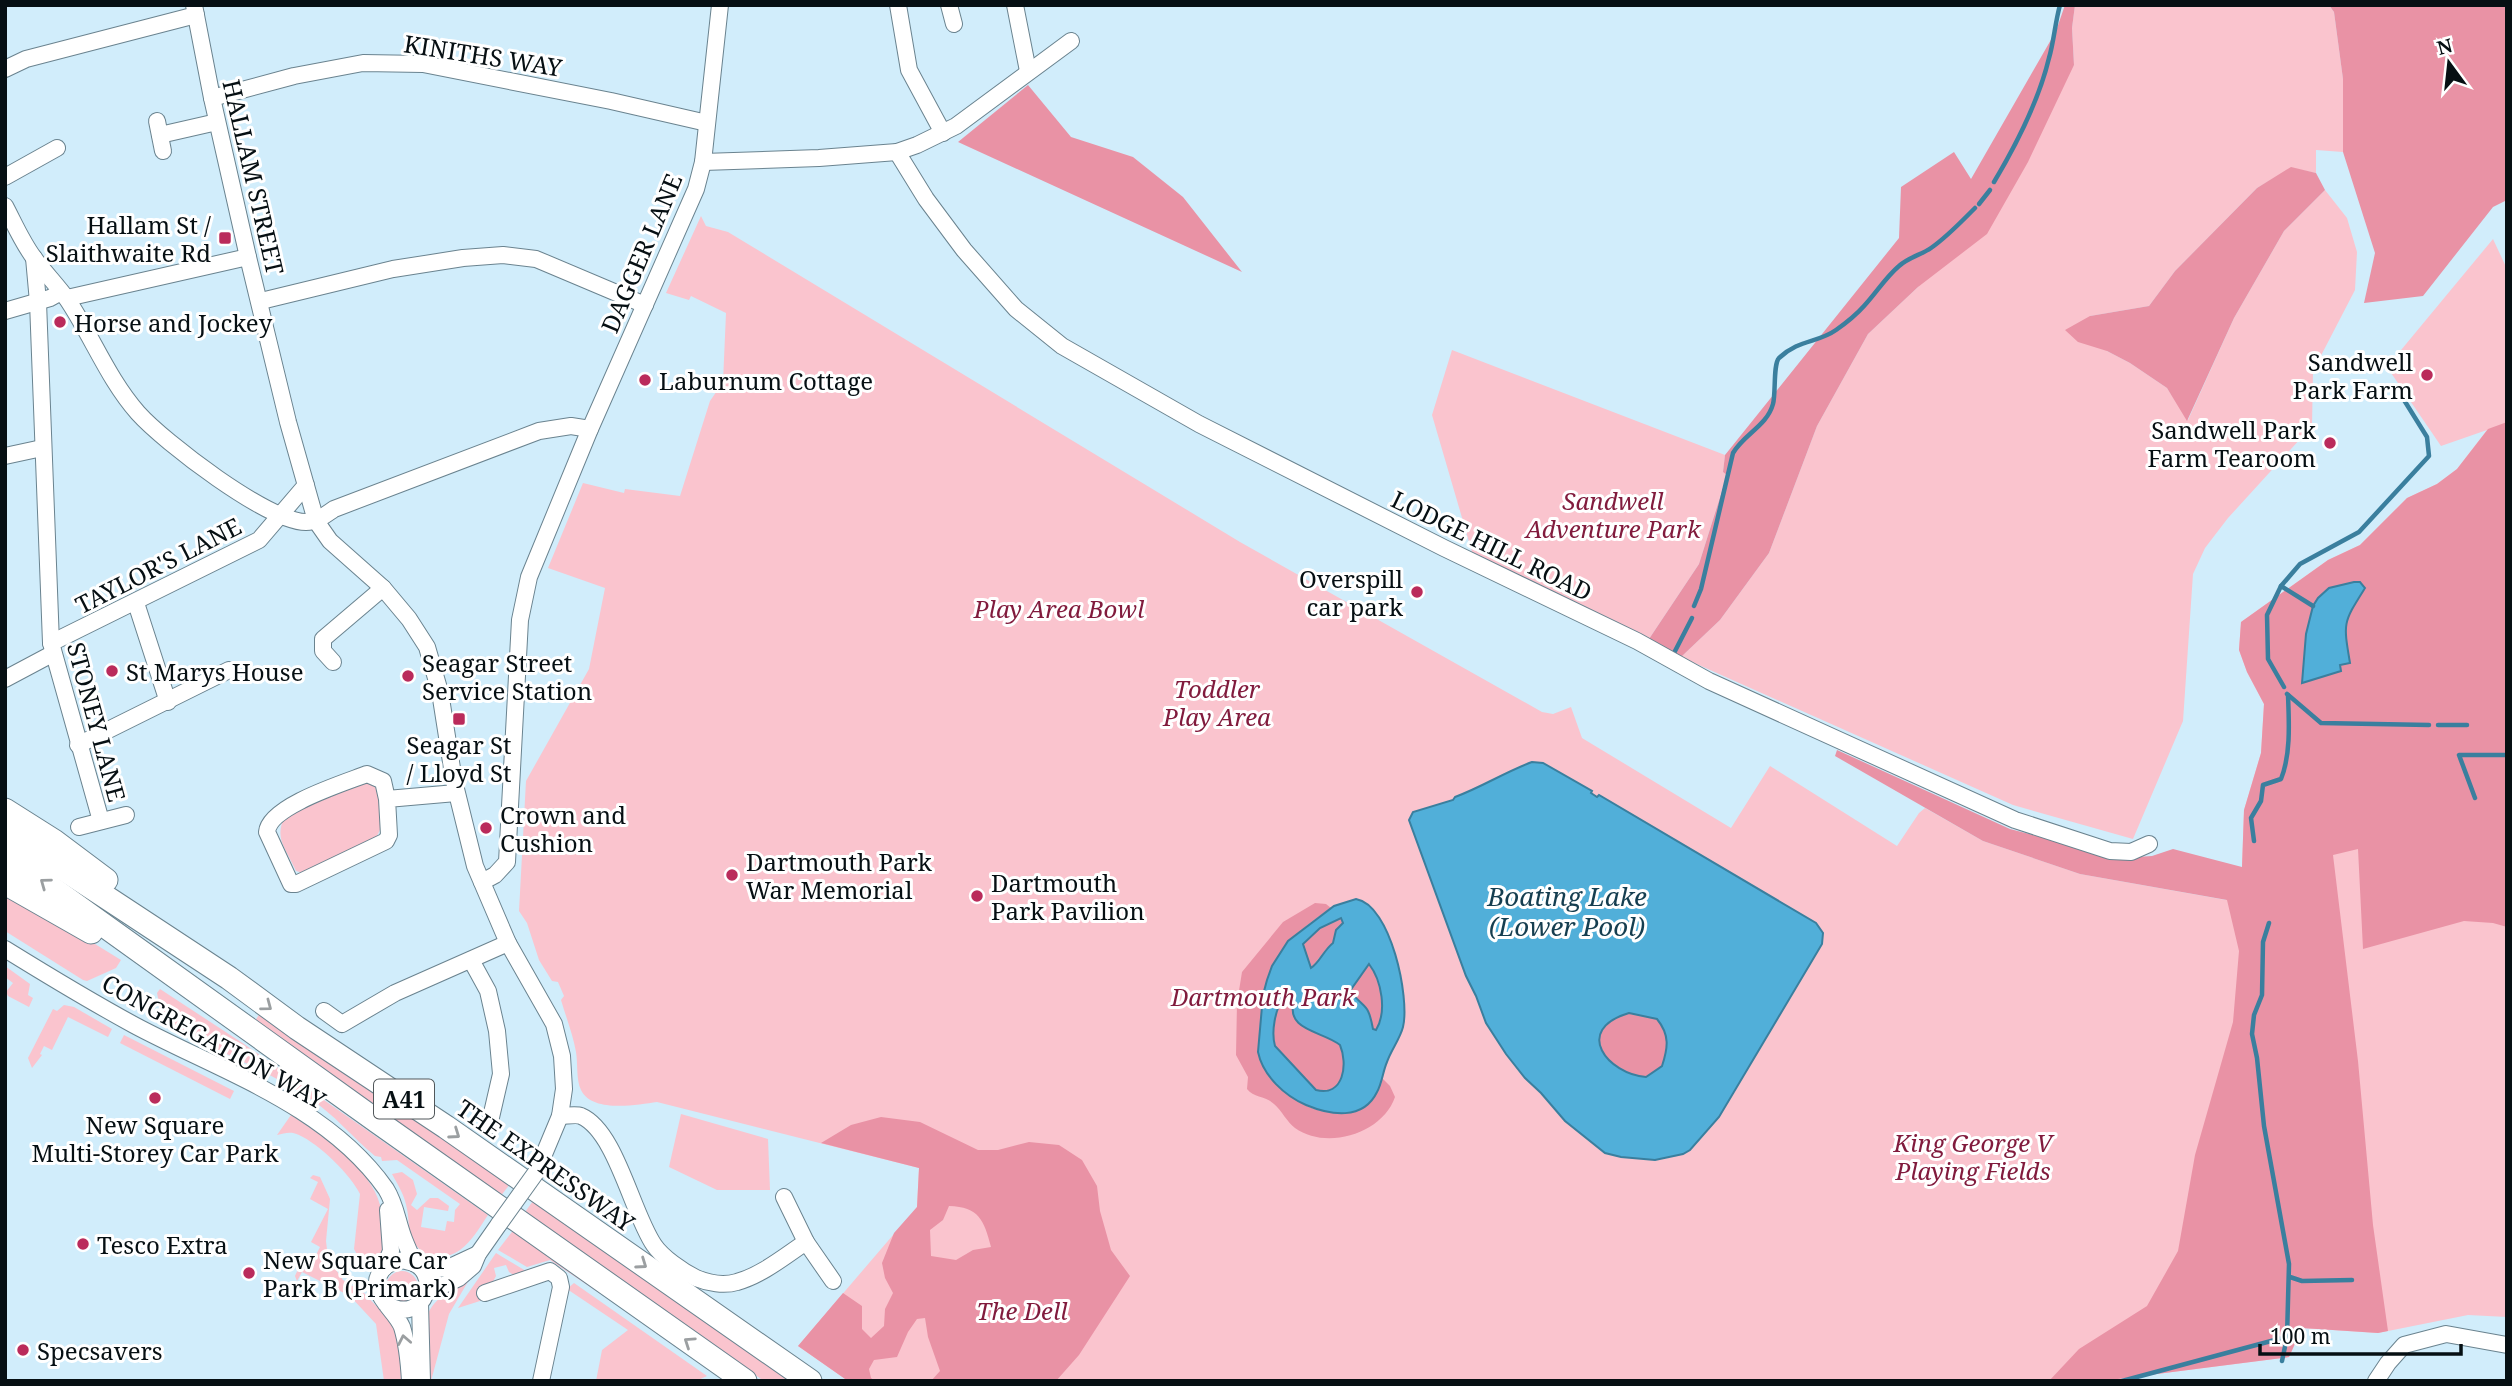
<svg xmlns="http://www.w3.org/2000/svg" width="2512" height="1386" font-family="'Noto Serif',serif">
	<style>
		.green { fill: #fac4ce }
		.forest { fill: #e992a5; fill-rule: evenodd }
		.water { fill: #51afd9; stroke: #3a7f9e; stroke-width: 2; fill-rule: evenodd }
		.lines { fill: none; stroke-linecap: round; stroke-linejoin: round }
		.stream { stroke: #3a7f9e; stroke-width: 4.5 }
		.minor-casing { stroke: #6a838f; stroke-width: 18 }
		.highway-casing { stroke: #6a838f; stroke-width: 25 }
		.minor { stroke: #fff; stroke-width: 16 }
		.highway { stroke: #fff; stroke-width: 23 }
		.minor-bridge-casing { stroke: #6a838f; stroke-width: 18; stroke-linecap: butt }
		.minor-bridge { stroke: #fff; stroke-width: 16 }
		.oneway { stroke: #9b9fa1 }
		.poi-dot { fill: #ba2b5b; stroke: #fff; stroke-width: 2.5 }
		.labels { text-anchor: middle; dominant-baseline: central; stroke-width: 6; stroke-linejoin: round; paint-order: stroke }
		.shield { fill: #fff; stroke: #51575a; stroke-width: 2 }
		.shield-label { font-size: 23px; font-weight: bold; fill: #060f13 }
		.street-label { font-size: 24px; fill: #060f13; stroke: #fff }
		.poi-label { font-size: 24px; fill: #060f13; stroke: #fff; text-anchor: start }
		.park-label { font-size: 24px; font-style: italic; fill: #811b3d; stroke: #fff }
		.water-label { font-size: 26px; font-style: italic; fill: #153e50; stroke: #fff }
	</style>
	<rect width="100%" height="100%" fill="#d1edfb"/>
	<!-- green -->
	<g class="green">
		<polygon points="2075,5 2329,5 2334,12 2343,79 2343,152 2316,150 2316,173 2291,168 2257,188 2175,271 2149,306 2090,316 2107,351 2130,363 2167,388 2188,420 2234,318 2284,231 2325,190 2347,218 2357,252 2355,290 2313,371 2312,426 2228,518 2205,548 2193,574 2183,721 2133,839 2013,805 1681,657 1720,620 1769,553 1817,426 1868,334 1918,287 2074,65 2072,28"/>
		<path d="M701,216L706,226L728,232L1240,542L1542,712L1553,714L1571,707L1582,738L1731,828L1770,766L1897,846L1919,813L1925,808L1983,841L2080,874L2226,900L2242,867L2244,810L2261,753L2264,704L2247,672L2239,650L2241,622L2328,560L2360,545L2407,498L2437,484L2457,469L2487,430L2441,446L2387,367L2493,239L2507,269V1317L2468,1315L2378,1333L2302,1328L2289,1357L2102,1381H848L798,1346L917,1207L919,1168L657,1102C636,1105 592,1113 581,1090C576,1080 578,1064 576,1052C573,1035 566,1017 561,1000L564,996L558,982L552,981L539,960L527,923L519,911L526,781L589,669L605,588L548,568L583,483L624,493L625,489L680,496L710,401L723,382L726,313L691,296L689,300L666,293Z"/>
		<polygon points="1452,350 1725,455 1723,472 1727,474 1699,564 1649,639 1472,552 1432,415"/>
		<path d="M366,780L374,784C380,798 387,824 376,837C370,844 319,868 307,874L296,871C286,848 272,837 287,813Z"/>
		<polygon points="5,892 30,904 121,960 116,968 87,981 83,980 5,931"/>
		<polygon points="5,966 30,984 28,995 33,998 29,1007 8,996 6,992 13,983 5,977"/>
		<path d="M160,989L244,1044L488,1215C480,1227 472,1241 460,1250C442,1263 419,1258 411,1236C408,1228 409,1218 407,1209C405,1196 398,1185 392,1174L402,1172L413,1180L417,1194L411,1205L417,1210L430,1198H438L449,1206L448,1211L424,1207L421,1227L445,1231L447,1221L454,1222L455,1210L460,1204L397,1160L382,1161L381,1157L375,1156C352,1137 334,1114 309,1098C265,1069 214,1049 167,1026L163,1022L157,993Z"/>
		<polygon points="64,1005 74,1007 112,1029 108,1037 68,1017 52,1050 44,1046 40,1054 42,1055 32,1068 28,1058 53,1009 57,1011"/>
		<polygon points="262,1010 513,1180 500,1197 253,1024"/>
		<polygon points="124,1035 234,1091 230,1099 120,1043"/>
		<polygon points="681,1114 768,1139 770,1190 717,1190 669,1167"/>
		<path d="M291,1115C321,1135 371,1168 380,1205C384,1223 383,1242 383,1259L374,1265L360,1260L354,1249L360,1194C351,1175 319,1144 299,1135C291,1131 285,1133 277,1135Z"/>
		<polygon points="313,1175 320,1177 330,1199 326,1241 328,1258 343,1280 364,1293 396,1327 404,1381 384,1381 376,1324 350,1296 302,1272 297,1281 295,1276 299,1267 308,1271 320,1247 311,1242 328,1209 310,1199 318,1182 310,1178"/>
		<polygon points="535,1198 797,1381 764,1381 523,1215"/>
		<polygon points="515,1228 735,1381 725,1381 644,1323 550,1260 527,1267 498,1250"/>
		<polygon points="496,1253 526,1271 515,1276 509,1272 506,1265 494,1268 496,1276 483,1300 458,1308"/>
		<circle cx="402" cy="1287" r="16"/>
		<path d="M473,1273L449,1314L431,1381H427L428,1314C436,1295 458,1286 473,1273Z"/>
		<polygon points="574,1283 707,1376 696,1381 596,1381 602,1350 628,1330 567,1289"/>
	</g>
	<!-- forest -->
	<g class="forest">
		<polygon points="2065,5 2075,5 2072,28 2074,65 2028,162 1987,234 1918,287 1868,334 1817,426 1769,553 1720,620 1681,657 1649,639 1699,564 1727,475 1723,472 1725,455 1899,238 1901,187 1954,152 1971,179 2056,31"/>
		<polygon points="2329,5 2507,5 2507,200 2493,207 2423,296 2364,303 2375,253 2343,152 2343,79 2334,12"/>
		<polygon points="1028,85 1071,137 1133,157 1183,197 1242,272 958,142"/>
		<polygon points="2291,167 2316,173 2325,190 2284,231 2234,318 2187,421 2167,388 2130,363 2107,351 2078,342 2065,330 2090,316 2149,306 2175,271 2257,188"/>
		<polygon points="2507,422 2507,927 2493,923 2464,921 2363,949 2358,849 2333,855 2358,1061 2373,1225 2388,1331 2378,1333 2302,1328 2289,1357 2102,1381 2049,1381 2079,1349 2147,1306 2178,1251 2195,1155 2233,1022 2239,951 2227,900 2080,874 1983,841 1835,756 1837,750 2010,829 2121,858 2152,856 2173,849 2242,867 2244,810 2261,753 2264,704 2247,672 2239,650 2241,622 2328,560 2360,545 2407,498 2437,484 2457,469 2488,429"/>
		<path d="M1315,903L1326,904L1331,908C1266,951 1263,978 1258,1052C1270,1104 1360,1145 1382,1078L1390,1086L1395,1097C1383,1133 1327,1151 1295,1128C1287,1122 1282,1111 1274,1104C1266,1096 1254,1098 1247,1089L1248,1077L1236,1055L1237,1003L1242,972L1283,922Z"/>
		<polygon points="1341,918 1343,924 1339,926 1333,943 1326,949 1311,968 1303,944 1320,928"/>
		<path d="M1369,964C1381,978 1388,1014 1376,1030L1373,1029C1367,1002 1365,1010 1350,991Z"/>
		<path d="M1288,995L1294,1001L1292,1011L1296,1021L1340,1045C1348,1064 1344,1096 1317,1090L1275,1046C1271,1031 1275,1009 1284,997Z"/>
		<path d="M1628,1013L1657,1019C1670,1035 1668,1048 1662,1067L1646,1077C1608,1074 1573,1030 1628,1013Z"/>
		<path d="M881,1117L920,1122L978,1150H998L1029,1142L1059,1145L1082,1160L1097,1186L1100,1211L1111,1250L1130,1276L1079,1355L1056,1381H931L940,1371L928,1337L925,1318L917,1319L908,1332L897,1357L874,1360L869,1369L871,1378L875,1381H848L798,1346L843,1293L862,1306V1329L871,1338L884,1326L885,1309L893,1293L885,1278L882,1263L894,1233L917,1207L919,1168L821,1143L851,1125ZM949,1206C979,1207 984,1220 991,1247L973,1250L956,1260L931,1256L930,1230L943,1220Z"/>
	</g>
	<!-- water -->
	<g class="water">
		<path d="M2354,582H2360L2365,588C2343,623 2343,622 2350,663L2340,665L2341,671L2302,683L2306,634L2313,606L2318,598L2329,588Z"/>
		<path d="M1532,762L1543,763L1592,791L1591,793L1597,797L1599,795L1816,923L1823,933L1822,944L1719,1117L1690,1150L1683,1154L1655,1160L1621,1157L1605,1153L1565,1121L1541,1093L1525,1078L1506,1054L1486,1023L1476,996L1466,976L1409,820L1413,812L1453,800L1455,797C1482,787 1505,772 1532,762ZM1629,1013L1657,1019C1670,1035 1668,1048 1662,1066L1646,1077C1608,1074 1572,1030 1629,1013Z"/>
		<path d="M1356,899C1391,905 1410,998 1403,1027C1400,1039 1391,1050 1387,1062C1383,1071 1382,1083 1377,1092C1363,1121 1330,1115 1306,1105C1285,1096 1263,1076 1258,1052L1263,995L1267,980L1272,966L1288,941L1334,906ZM1341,918L1343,923L1336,930L1333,943C1324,950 1319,963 1311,968L1303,944L1320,928ZM1369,964C1382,981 1387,1012 1376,1030L1373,1029C1368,1002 1365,1010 1350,991ZM1288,995L1294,1001C1285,1031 1323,1031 1340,1045C1348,1064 1344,1097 1316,1090L1275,1046C1271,1032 1275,1009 1284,997Z"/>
	</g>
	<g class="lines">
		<!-- stream -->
		<g class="stream">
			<path d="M1994,182C2016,145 2039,100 2049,58C2054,41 2055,23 2060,5"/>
			<polyline points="1979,204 1990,190"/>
			<polyline points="2281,586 2313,606"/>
			<path d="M1694,606L1701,589L1733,453C1744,434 1767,426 1773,404C1776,393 1773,364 1779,358C1799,339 1818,343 1836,330C1846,323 1856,315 1864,306C1877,292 1885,278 1899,266C1909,257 1921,255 1931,248C1947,237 1961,222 1975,208"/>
			<polyline points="1674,653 1692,618"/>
			<polyline points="2284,687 2268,659 2267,615 2281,586 2300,564 2359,532 2429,456 2427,437 2399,392"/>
			<polyline points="2287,694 2321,723 2429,725"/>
			<polyline points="2438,725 2467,725"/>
			<polyline points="2475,798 2459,755 2507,755"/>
			<path d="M2254,841L2251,818L2261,801L2263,785L2281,779C2291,754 2289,722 2288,695"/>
			<polyline points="2269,923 2263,942 2262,995 2254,1015 2252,1034 2257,1058 2264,1126 2289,1264 2287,1337 2282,1361"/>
			<polyline points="2290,1277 2302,1281 2352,1280"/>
			<polyline points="2122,1381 2286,1337"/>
		</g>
		<defs>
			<g id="minor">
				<polyline points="194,5 212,98 248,257 288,422 316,521 330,541 383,588 409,619 427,647 440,692 454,781 475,866 508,943 554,1024 562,1056 564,1089 560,1116 537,1171"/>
				<polyline points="898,5 909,70 943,133"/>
				<polyline points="949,5 954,24"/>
				<polyline points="1015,5 1028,71"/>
				<polyline points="5,69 26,59 196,15"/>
				<polyline points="212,98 294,76 363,63 423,64 611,101 707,123"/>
				<polyline points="157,121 163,151"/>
				<polyline points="160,135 217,122"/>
				<polyline points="897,152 926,199 964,250 1016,309 1062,346 1199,424 1444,548 1637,641 1709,681 2015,820 2110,851 2131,852 2149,844"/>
				<polyline points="703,162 819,158 897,152 917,145 956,126 1071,41"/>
				<polyline points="5,177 57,148"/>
				<path d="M5,206C14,223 22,242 34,258C44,272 57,285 67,299C92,336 108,379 138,413C164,442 268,522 306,522C317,522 325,515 334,509L539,431L571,426L590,429"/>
				<polyline points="34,258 38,302 51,643 101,821"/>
				<polyline points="67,298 248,257"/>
				<polyline points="261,301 393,269 463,258 503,255 536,259 645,305"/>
				<polyline points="5,311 50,298 61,292"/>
				<polyline points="5,456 42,448"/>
				<polyline points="136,603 168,702"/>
				<polyline points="51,643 259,540 306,485"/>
				<polyline points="333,662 323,651 323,639 383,588"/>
				<polyline points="5,679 52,654"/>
				<polyline points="78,745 229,670"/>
				<path d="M387,799L389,835L386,841L296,884H291L267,832C269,806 344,783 367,774L383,781L387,799L456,793"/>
				<polyline points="79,827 126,815"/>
				<polyline points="482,882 495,875 507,862 520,620 529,577 590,429 696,189 703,162 720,5"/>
				<path d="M5,949C47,975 90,1001 134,1025C220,1071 327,1105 386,1189C396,1205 397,1221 404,1239C407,1247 411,1255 414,1263"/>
				<polyline points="471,960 488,991 497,1031 501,1074 489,1126"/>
				<polyline points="324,1011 342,1024 395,993 508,943"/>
				<path d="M560,1116C567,1116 576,1114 581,1116C616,1131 632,1213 654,1245C662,1257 682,1271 696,1278C708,1283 724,1286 737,1282C762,1275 785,1256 806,1242"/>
				<polyline points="784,1197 806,1242 833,1281"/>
				<polyline points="384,1268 391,1251 388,1210"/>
				<polyline points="423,1270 448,1268 478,1254"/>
				<polyline points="426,1293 459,1278 473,1266 478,1254 499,1224"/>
				<polyline points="485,1293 550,1271 559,1278 561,1287 541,1381"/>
				<polyline points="420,1303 422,1381"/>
				<path d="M386,1304C426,1328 445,1267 406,1261C398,1259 388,1263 382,1270C365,1292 395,1309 402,1327C407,1343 409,1364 410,1381"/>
				<polyline points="2376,1381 2388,1363 2404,1345 2446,1334 2507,1345"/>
			</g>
			<g id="highway">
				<polyline points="5,810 54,841 106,880"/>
				<polyline points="5,835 42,855 229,978 297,1028 446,1127 810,1381"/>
				<polyline points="5,858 31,873 378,1122 745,1381"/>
				<polyline points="5,883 91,932"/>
			</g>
		</defs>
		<!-- minor casing -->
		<use href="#minor" class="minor-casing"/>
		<!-- highway casing -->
		<use href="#highway" class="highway-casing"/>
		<!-- minor -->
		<use href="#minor" class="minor"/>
		<!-- highway -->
		<use href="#highway" class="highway"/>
		<defs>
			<polyline id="minor-bridge" points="499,1224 537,1171"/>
		</defs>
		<!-- minor-bridge casing -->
		<use href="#minor-bridge" class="minor-bridge-casing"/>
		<!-- minor-bridge -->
		<use href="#minor-bridge" class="minor-bridge"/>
	</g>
	<!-- one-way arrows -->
	<defs><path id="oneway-chevron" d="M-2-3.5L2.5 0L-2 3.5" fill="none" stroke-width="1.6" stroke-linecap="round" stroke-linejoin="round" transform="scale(1.75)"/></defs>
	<g class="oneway">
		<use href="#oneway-chevron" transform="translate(45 883) rotate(-144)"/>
		<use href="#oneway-chevron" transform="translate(267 1006) rotate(37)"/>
		<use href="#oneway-chevron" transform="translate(455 1134) rotate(35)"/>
		<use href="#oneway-chevron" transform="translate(642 1264) rotate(35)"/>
		<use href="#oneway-chevron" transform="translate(404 1340) rotate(-101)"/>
		<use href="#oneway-chevron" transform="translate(689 1342) rotate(-146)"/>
	</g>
	<!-- markers -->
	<g class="poi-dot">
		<rect x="218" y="231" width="14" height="14" rx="3.5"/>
		<circle cx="60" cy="322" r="7"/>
		<circle cx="2427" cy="375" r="7"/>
		<circle cx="645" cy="380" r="7"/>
		<circle cx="2330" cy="443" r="7"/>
		<circle cx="1417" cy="592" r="7"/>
		<circle cx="112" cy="671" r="7"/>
		<circle cx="408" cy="676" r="7"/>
		<rect x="452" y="712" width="14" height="14" rx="3.5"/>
		<circle cx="486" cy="828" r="7"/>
		<circle cx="732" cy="875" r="7"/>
		<circle cx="977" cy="896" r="7"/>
		<circle cx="155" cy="1098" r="7"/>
		<circle cx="83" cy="1244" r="7"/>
		<circle cx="249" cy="1273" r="7"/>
		<circle cx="23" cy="1350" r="7"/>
	</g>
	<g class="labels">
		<!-- shield labels -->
		<rect class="shield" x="374" y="1079.5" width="60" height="39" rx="5"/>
		<g class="shield-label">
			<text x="404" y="1099">A41</text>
		</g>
		<!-- street labels -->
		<g class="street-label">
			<text transform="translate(483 55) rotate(9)">KINITHS WAY</text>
			<text transform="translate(254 177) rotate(77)">HALLAM STREET</text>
			<text transform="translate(641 253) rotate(-67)">DAGGER LANE</text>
			<text transform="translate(1492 545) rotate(26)">LODGE HILL ROAD</text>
			<text transform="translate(158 565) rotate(-27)">TAYLOR'S LANE</text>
			<text transform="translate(97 722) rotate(75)">STONEY LANE</text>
			<text transform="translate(214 1041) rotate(29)">CONGREGATION WAY</text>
			<text transform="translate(546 1165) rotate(35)">THE EXPRESSWAY</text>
		</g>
		<!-- poi labels -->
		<g class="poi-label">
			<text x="211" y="224" text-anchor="end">Hallam St /<tspan x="211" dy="28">Slaithwaite Rd</tspan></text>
			<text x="74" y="322">Horse and Jockey</text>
			<text x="2413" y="361" text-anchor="end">Sandwell<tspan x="2413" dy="28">Park Farm</tspan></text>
			<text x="659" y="380">Laburnum Cottage</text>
			<text x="2316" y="429" text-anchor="end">Sandwell Park<tspan x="2316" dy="28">Farm Tearoom</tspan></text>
			<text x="1403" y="578" text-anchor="end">Overspill<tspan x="1403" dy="28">car park</tspan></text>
			<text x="422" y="662">Seagar Street<tspan x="422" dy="28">Service Station</tspan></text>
			<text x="126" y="671">St Marys House</text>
			<text x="459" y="744" text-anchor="middle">Seagar St<tspan x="459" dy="28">/ Lloyd St</tspan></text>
			<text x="500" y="814">Crown and<tspan x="500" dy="28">Cushion</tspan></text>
			<text x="746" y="861">Dartmouth Park<tspan x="746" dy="28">War Memorial</tspan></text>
			<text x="991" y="882">Dartmouth<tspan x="991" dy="28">Park Pavilion</tspan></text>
			<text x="155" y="1124" text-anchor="middle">New Square<tspan x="155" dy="28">Multi-Storey Car Park</tspan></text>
			<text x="97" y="1244">Tesco Extra</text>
			<text x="263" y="1259">New Square Car<tspan x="263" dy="28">Park B (Primark)</tspan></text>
			<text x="37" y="1350">Specsavers</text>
		</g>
		<!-- park labels -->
		<g class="park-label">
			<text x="1613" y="500">Sandwell<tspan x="1613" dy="28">Adventure Park</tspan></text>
			<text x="1059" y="608">Play Area Bowl</text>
			<text x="1217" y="688">Toddler<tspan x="1217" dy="28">Play Area</tspan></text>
			<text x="1263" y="996">Dartmouth Park</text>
			<text x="1973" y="1142">King George V<tspan x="1973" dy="28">Playing Fields</tspan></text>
			<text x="1022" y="1310">The Dell</text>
		</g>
		<!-- water labels -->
		<g class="water-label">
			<text x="1567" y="896">Boating Lake<tspan x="1567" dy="30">(Lower Pool)</tspan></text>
		</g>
	</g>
	<!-- border -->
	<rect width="2512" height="1386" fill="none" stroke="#060f13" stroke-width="14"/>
	<!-- north arrow -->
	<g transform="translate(2449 63) rotate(345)" stroke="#ffffff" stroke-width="5" paint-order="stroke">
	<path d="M0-5L12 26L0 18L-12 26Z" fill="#060f13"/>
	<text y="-10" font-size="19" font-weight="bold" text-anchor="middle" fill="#060f13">N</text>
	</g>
	<!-- scale -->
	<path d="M2260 1344v10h201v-10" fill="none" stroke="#060f13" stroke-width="3.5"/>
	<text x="2270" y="1344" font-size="21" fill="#060f13" stroke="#ffffff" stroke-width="5" paint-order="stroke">100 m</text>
</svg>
